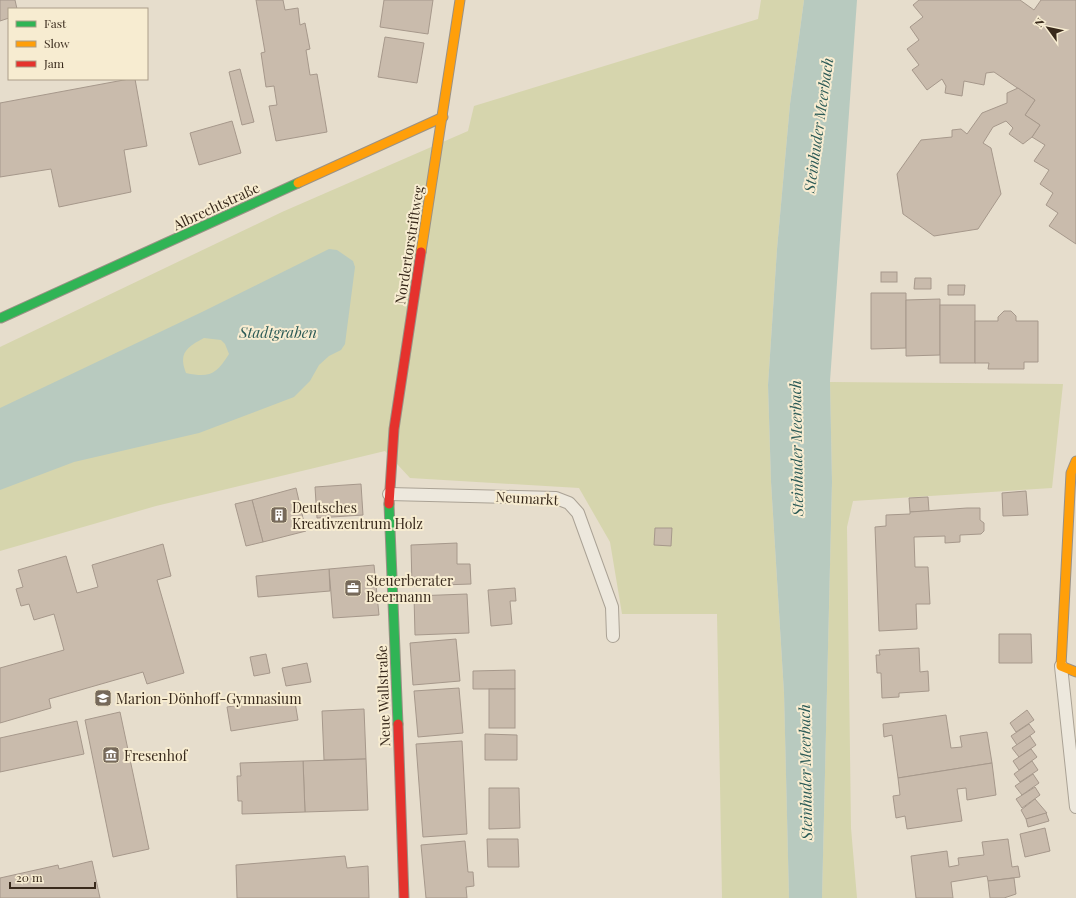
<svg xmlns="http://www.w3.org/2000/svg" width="1076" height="898" font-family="'Playfair Display',serif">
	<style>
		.green { fill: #d6d5ad }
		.water { fill: #b8cabf; fill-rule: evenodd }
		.building { fill: #c9bbac; stroke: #a6988b }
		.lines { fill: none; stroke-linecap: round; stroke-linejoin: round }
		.lane-casing { stroke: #aaa295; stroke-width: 14 }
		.fast-casing { stroke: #9a9185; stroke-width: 11 }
		.slow-casing { stroke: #9a9185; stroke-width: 11 }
		.jam-casing { stroke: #9a9185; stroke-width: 11 }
		.lane { stroke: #ede8dd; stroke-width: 12 }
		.fast { stroke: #30b455; stroke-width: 9 }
		.slow { stroke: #ff9f0a; stroke-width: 9 }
		.jam { stroke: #e5322d; stroke-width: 9 }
		.labels { text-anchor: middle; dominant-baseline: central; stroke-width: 4; stroke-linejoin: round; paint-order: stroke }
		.street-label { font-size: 14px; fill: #392a1c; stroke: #f7ecd1 }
		.poi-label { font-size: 14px; fill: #392a1c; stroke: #f7ecd1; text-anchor: start }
		.water-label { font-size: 15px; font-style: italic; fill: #2b5a56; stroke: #f7ecd1 }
	</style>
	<rect width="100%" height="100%" fill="#e6ddcc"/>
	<!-- green -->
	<g class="green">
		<polygon points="761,0 804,0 790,104 777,249 768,385 771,482 784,693 789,898 722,898 717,614 622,614 610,542 579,488 410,478 385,451 156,506 0,551 0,347 282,212 468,131 474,106 758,19"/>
		<polygon points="830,382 1063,384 1052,488 853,501 847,527 851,828 857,898 822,898 832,482"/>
	</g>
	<!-- water -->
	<g class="water">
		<polygon points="804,0 857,0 830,381 832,482 822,898 789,898 784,693 771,482 768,385 777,249 790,104"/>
		<path d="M329,249L337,250L353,261L355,267L345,344L341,350L329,356L319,365L310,381L294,397L199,433L74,462L0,490V408L202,312ZM204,338L221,340L225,344L229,354C216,375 209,378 186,373C178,353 187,347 204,338Z"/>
	</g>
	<!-- building -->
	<g class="building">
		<polygon points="0,0 15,0 17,9 9,9 9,18 0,21"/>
		<polygon points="256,0 283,0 285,10 298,8 300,25 305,23 310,49 306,50 310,75 317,74 327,132 276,141 269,106 277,105 274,86 266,87 261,53 265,52"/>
		<polygon points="384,0 433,0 428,34 380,27"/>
		<polygon points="919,0 1020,0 1034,10 1041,0 1076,0 1076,244 1049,226 1058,213 1046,205 1053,193 1040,184 1049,170 1034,161 1045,145 1032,137 1040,125 1025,115 1035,100 994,72 986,73 984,85 964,81 962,96 945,93 946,86 942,79 927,90 912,70 919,65 907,49 919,40 910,27 923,17 913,5"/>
		<polygon points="385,37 424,43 417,83 378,77"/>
		<polygon points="240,69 254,122 242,125 229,72"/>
		<polygon points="129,79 135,79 147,146 124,150 131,192 59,207 51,169 0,177 0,103"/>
		<polygon points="1018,88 1035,100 1025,115 1040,125 1032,137 1023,144 1009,134 1013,128 1006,121 993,127 983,143 991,148 1001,194 978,229 934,236 903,214 897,174 921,140 952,137 952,130 961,129 967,134 982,113 1007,103 1007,93"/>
		<polygon points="232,121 241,153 199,165 190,133"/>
		<rect x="881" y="272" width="16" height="10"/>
		<polygon points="915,278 931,278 931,289 914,289"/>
		<polygon points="948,285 965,285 964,295 948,295"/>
		<polygon points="871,293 906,293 906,348 871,349"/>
		<polygon points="940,299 940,355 906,356 906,300"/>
		<rect x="940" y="305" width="35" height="58"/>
		<polygon points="1004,311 1011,311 1016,316 1016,321 1038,321 1038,362 1024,362 1024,369 988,369 989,363 975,363 975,321 998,321 998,317"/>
		<polygon points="361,484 363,515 317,518 315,487"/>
		<polygon points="296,488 306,531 263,542 252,500"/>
		<polygon points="1026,491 1028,515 1003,516 1002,493"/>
		<polygon points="928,497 929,511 910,512 909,498"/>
		<polygon points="252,500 263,542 246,546 235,504"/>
		<polygon points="967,508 980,508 980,520 984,523 984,531 981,534 960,535 960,542 945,543 945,536 914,537 915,567 928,567 930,604 916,604 917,629 879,631 875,527 886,526 886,515 910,514 910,512"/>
		<polygon points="655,528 672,528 671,546 654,545"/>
		<polygon points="457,543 457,564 470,564 471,584 412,586 411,545"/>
		<polygon points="163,544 171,576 157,580 184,673 147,684 143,672 49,699 51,708 0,723 0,668 64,650 54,614 34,620 29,604 21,606 16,589 23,587 18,570 66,556 77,593 98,587 92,565"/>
		<polygon points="374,565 379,615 333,618 329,569"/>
		<polygon points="329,569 330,591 258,597 256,576"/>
		<polygon points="515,588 516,601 510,601 512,624 491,626 488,590"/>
		<polygon points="467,594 469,633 415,635 414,596"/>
		<polygon points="999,634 1031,634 1032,663 999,663"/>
		<polygon points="456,639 460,681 413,685 410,643"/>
		<polygon points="919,648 920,672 928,671 929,691 899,693 899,697 882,698 881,673 877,673 876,655 880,655 879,650"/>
		<polygon points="266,654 270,673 254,676 250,657"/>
		<polygon points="307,663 311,682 286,686 282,668"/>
		<polygon points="515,670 515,689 473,689 473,671"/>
		<polygon points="459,688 463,733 418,737 414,691"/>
		<rect x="489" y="689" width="26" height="39"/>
		<polygon points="294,696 298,720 231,731 227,707"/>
		<polygon points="364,709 366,759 324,760 322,711"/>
		<polygon points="1027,710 1034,720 1016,732 1010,723"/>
		<polygon points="120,712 149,849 113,857 85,720"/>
		<polygon points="946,715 951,748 962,747 960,736 987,732 992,763 898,778 892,735 884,737 883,724"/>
		<polygon points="77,721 84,754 0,772 0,738"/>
		<polygon points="1029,724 1035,732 1017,745 1011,736"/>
		<polygon points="485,734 517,735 517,760 485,760"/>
		<polygon points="1030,736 1036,745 1019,757 1012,748"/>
		<polygon points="462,741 467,834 423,837 416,744"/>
		<polygon points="1031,749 1037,757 1019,770 1013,761"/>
		<polygon points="366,759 368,810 305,812 303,761"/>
		<polygon points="303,761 305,812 242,814 242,801 238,801 237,776 241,776 240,763"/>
		<polygon points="1032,761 1038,770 1020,782 1014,774"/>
		<polygon points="992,763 996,795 967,800 966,788 957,789 962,821 907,829 905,816 896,818 893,796 900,795 898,778"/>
		<polygon points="1033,774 1039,783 1022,795 1015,786"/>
		<polygon points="1035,787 1040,795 1022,808 1016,799"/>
		<polygon points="489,788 519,788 520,828 489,829"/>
		<polygon points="1035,799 1047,813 1026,819 1021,810"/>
		<polygon points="1046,813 1049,821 1028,827 1026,819"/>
		<polygon points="1045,828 1050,851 1025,857 1020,834"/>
		<polygon points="487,839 518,839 519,867 488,867"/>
		<polygon points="1008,839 1012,867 1018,866 1020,877 988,881 987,876 951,882 953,898 916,898 911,856 947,851 949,867 959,865 958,858 984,855 982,842"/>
		<polygon points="465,841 468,872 473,872 474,886 466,887 467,898 426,898 421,845"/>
		<polygon points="345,856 347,868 368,866 369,898 237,898 236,865"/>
		<polygon points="92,861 100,898 0,898 0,878 58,865 59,869"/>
		<polygon points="1014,878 1016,894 1004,898 990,898 988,881"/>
	</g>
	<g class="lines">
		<defs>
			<g id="lane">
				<polyline points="389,494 556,498 569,503 578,513 612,607 613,636"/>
				<polyline points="1061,666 1076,807"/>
			</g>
			<g id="fast">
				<polyline points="1,318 298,183"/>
				<polyline points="389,504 398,724"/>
			</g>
			<g id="slow">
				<polyline points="298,183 443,117"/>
				<polyline points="421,252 460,0"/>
				<polyline points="1076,461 1071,473 1061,666 1076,672"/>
			</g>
			<g id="jam">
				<polyline points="389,504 394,429 421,252"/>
				<polyline points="398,724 404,898"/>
			</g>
		</defs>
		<!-- lane casing -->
		<use href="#lane" class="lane-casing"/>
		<!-- fast casing -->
		<use href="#fast" class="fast-casing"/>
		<!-- slow casing -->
		<use href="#slow" class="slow-casing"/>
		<!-- jam casing -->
		<use href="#jam" class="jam-casing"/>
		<!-- lane -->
		<use href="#lane" class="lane"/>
		<!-- fast -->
		<use href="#fast" class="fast"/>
		<!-- slow -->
		<use href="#slow" class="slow"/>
		<!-- jam -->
		<use href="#jam" class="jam"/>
	</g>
	<!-- icons -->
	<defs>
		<symbol id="building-square" viewBox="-11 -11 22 22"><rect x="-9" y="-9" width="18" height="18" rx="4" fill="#76695a" stroke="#f7ecd1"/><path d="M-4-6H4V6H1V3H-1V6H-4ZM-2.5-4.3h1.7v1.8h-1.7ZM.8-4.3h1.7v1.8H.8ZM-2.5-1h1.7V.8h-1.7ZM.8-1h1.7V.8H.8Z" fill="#fff"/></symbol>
		<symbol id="office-square" viewBox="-11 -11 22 22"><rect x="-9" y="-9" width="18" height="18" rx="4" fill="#76695a" stroke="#f7ecd1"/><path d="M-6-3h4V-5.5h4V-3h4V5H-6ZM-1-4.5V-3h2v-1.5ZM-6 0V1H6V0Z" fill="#fff"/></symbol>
		<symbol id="school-square" viewBox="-11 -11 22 22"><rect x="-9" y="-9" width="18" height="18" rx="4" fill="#76695a" stroke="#f7ecd1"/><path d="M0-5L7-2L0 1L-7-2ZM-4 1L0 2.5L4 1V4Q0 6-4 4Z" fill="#fff"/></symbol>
		<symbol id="museum-square" viewBox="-11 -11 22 22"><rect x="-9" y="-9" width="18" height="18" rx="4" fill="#76695a" stroke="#f7ecd1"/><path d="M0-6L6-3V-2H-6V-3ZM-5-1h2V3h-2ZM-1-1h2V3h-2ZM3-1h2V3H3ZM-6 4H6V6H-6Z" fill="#fff"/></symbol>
	</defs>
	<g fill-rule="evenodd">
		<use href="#building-square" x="269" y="505" width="20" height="20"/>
		<use href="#office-square" x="343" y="578" width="20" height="20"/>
		<use href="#school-square" x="93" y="688" width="20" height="20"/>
		<use href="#museum-square" x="101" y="745" width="20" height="20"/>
	</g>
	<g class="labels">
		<!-- street labels -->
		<g class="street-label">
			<text transform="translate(216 206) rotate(-25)">Albrechtstraße</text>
			<text transform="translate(409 245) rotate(-81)">Nordertorstriftweg</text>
			<text transform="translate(527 498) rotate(3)">Neumarkt</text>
			<text transform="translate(383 696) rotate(-92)">Neue Wallstraße</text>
		</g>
		<!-- poi labels -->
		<g class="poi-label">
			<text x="292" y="507">Deutsches<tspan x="292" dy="16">Kreativzentrum Holz</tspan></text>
			<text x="366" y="580">Steuerberater<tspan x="366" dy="16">Beermann</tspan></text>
			<text x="116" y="698">Marion-Dönhoff-Gymnasium</text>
			<text x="124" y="755">Fresenhof</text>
		</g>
		<!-- water labels -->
		<g class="water-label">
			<text transform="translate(818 125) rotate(-82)">Steinhuder Meerbach</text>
			<text x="278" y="332">Stadtgraben</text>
			<text transform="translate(796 448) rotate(-91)">Steinhuder Meerbach</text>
			<text transform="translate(805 772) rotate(-91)">Steinhuder Meerbach</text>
		</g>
	</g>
	<!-- legend -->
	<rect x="8" y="8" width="140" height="72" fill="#f7ecd1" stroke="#ab9e89"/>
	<rect x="16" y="21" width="20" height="6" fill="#30b455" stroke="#ab9e89"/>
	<text x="44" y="28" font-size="12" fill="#392a1c">Fast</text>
	<rect x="16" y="41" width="20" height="6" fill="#ff9f0a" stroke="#ab9e89"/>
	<text x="44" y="48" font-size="12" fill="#392a1c">Slow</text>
	<rect x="16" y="61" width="20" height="6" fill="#e5322d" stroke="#ab9e89"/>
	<text x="44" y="68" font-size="12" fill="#392a1c">Jam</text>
	<!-- north arrow -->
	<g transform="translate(1048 28) rotate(303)" stroke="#f7ecd1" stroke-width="3" paint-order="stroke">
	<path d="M0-3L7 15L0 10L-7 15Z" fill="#392a1c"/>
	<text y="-6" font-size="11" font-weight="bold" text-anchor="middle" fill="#392a1c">N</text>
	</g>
	<!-- scale -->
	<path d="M10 882v6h85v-6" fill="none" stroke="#392a1c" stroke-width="2"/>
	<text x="16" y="882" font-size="12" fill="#392a1c" stroke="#f7ecd1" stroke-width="3" paint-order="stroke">20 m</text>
</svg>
